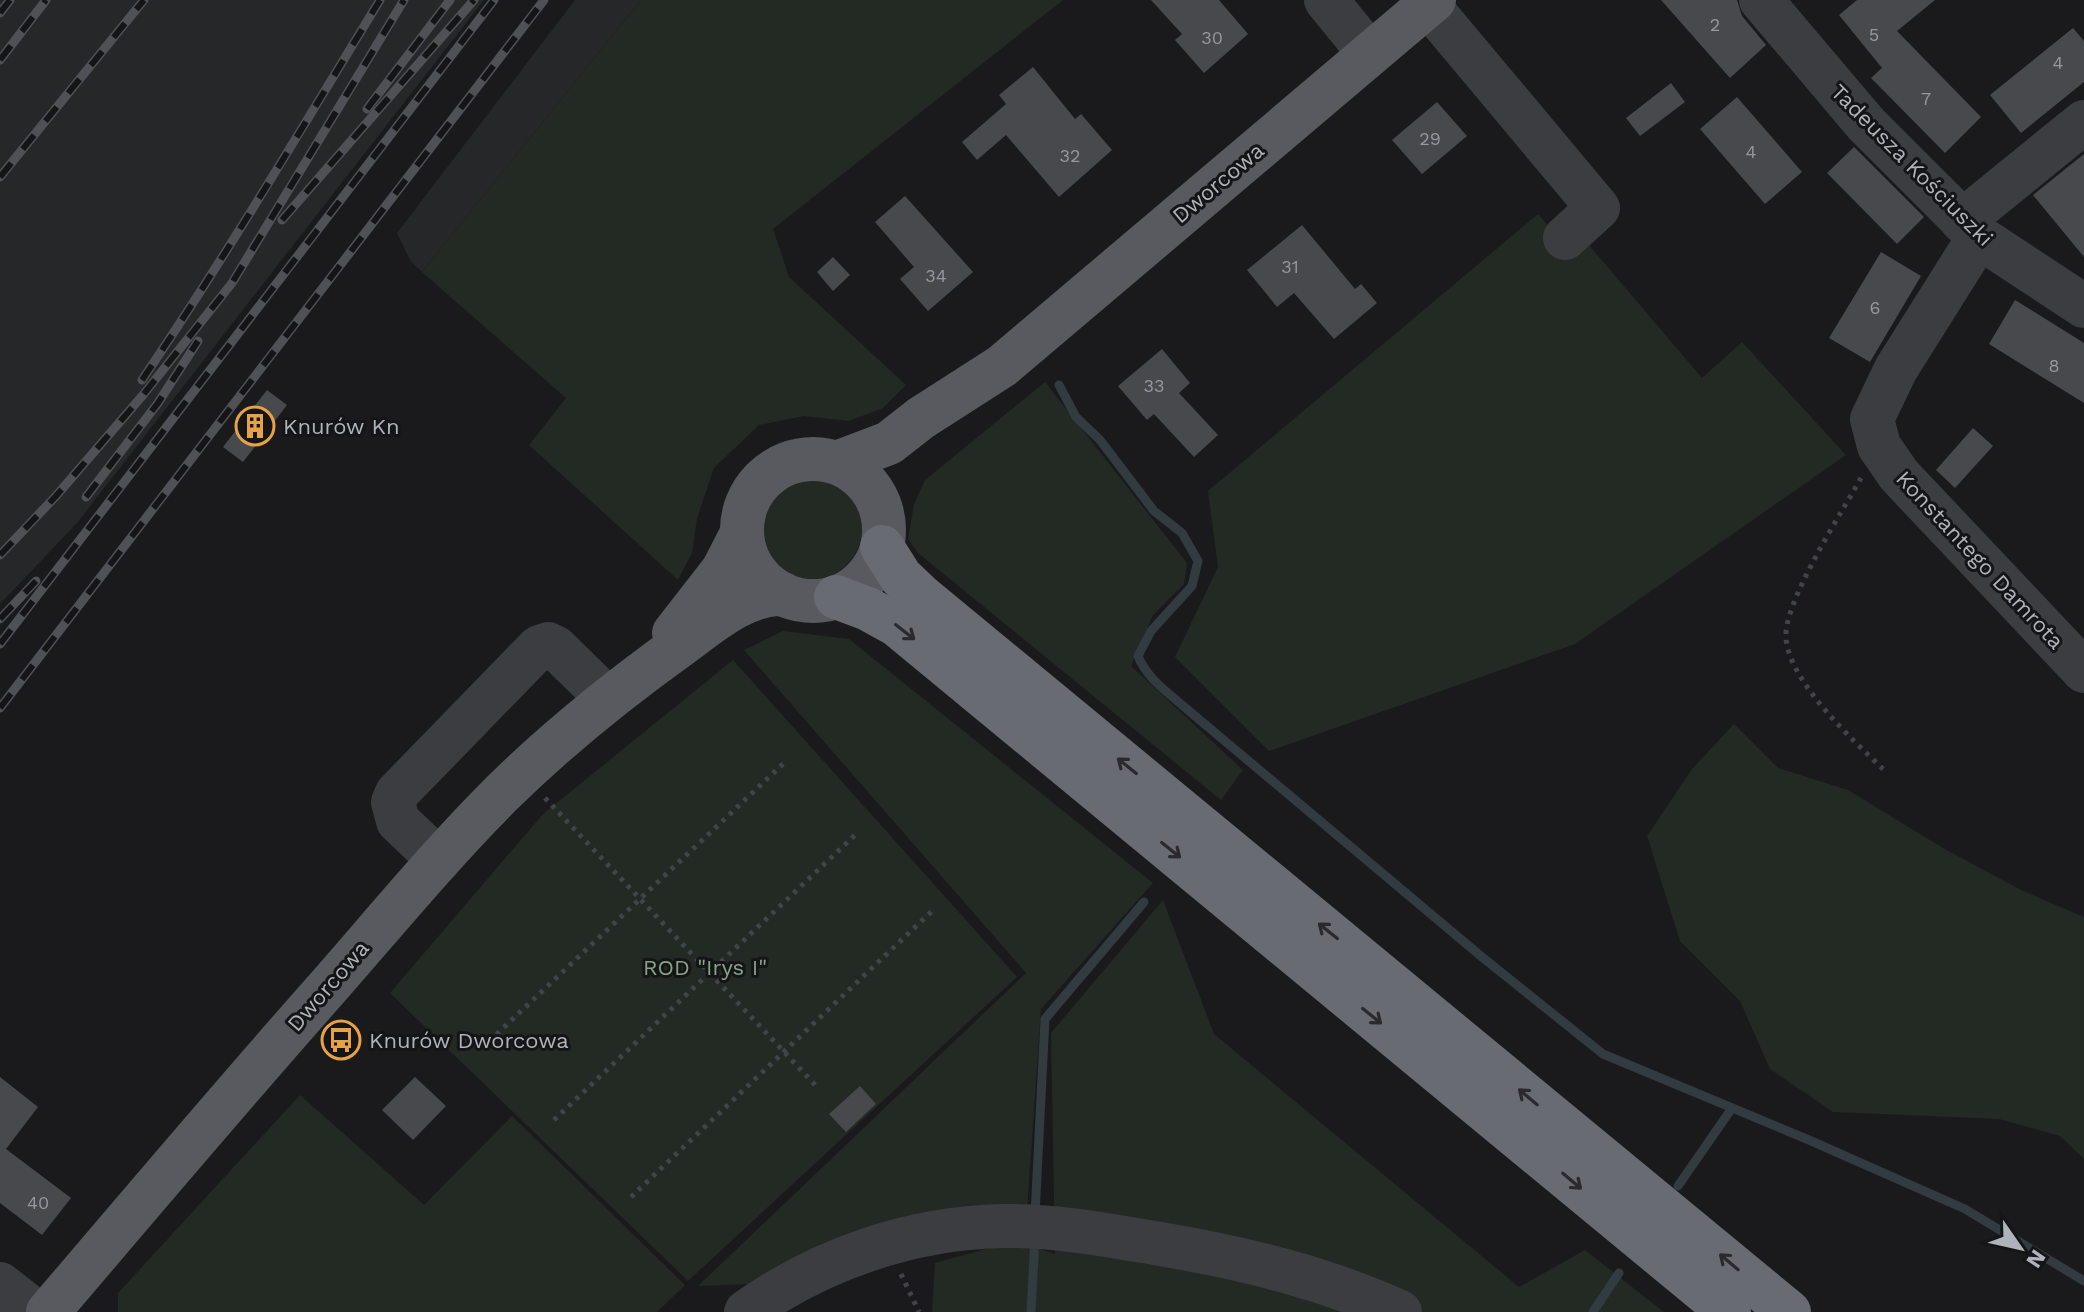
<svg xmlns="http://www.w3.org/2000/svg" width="2084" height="1312" font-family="'Work Sans',sans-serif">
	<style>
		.built { fill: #262729 }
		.green { fill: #222a23 }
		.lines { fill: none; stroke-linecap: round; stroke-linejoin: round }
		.stream { stroke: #313b40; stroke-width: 9 }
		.building { fill: #47494c }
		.path { stroke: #414448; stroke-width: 5; stroke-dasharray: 4 6; stroke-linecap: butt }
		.minor { stroke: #3b3d41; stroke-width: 44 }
		.major { stroke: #585a60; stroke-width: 44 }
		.highway { stroke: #686b72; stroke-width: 44 }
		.rail-casing { stroke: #4f5156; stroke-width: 9 }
		.rail { stroke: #151517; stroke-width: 6; stroke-dasharray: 18; stroke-linecap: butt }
		.oneway { stroke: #2a2a2e }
		.labels { text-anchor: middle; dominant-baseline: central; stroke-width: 6; stroke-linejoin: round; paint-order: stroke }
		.number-label { font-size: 18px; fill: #94989f }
		.street-label { font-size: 22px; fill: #aeb3bb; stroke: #151517 }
		.poi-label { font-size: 22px; fill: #aeb3bb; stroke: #151517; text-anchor: start }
		.park-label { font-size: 22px; fill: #87a486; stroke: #151517 }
	</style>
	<rect width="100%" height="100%" fill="#1a1a1c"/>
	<!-- built -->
	<g class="built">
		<polygon points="0,0 484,0 77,523 0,604"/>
		<polygon points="575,0 641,0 422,272 411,262 397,233"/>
	</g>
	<!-- green -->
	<g class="green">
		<polygon points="641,0 1063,0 773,229 789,277 906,385 883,408 849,421 804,416 759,425 714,468 697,518 692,553 678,580 529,445 566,398 422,272"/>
		<polygon points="1538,214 1569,251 1584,239 1702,378 1742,342 1846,455 1575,644 1269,751 1175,657 1218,567 1208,491"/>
		<polygon points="1045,382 1187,563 1184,584 1153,615 1131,666 1243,770 1221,800 918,553 908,539 914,504 925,480"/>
		<circle cx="810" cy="528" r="52"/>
		<polygon points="783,631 849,639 1153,883 1041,1009 1027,1212 754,1284 698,1286 1026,973 744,650"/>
		<polygon points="733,660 1017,977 688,1281 390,993 543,814"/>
		<polygon points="1734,724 1778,768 1848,790 1943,848 2021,890 2084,917 2084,1159 2060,1136 1999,1119 1833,1112 1770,1069 1740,1001 1680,941 1647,836 1692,769"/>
		<polygon points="1163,900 1214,1034 1519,1287 1585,1250 1664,1312 932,1312 935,1263 1015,1241 1055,1254 1051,1033"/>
		<polygon points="300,1095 424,1205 512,1116 685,1285 657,1312 118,1312 118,1293"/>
	</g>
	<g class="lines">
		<!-- stream -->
		<g class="stream">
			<path d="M1059,385L1076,417L1100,440L1154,511L1182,533L1198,561L1192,586L1151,631L1138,656C1147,678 1165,690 1182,705L1482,957L1603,1054L1809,1140L1965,1209L2084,1281"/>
			<polyline points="1678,1186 1732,1108"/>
			<polyline points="1035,1215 1045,1019 1144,902"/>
			<polyline points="1031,1312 1035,1238"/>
			<polyline points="1593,1312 1619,1273"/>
		</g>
	</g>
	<!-- building -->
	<g class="building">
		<polygon points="1151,0 1219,0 1248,34 1204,73 1175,40 1182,34"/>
		<polygon points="1661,0 1737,0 1742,16 1766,45 1730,78"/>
		<polygon points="1857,0 1935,0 1897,31 1981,117 1945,153 1871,78 1882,68 1839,15"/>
		<polygon points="2073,28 2084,41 2084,82 2021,133 1990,95"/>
		<polygon points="1033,67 1075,119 1081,114 1112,150 1059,197 1006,135 977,160 962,142 1006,104 999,95"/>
		<polygon points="1671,83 1685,102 1640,136 1626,118"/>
		<polygon points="1737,97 1802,172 1765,204 1700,129"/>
		<polygon points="1437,102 1467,136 1422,174 1392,140"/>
		<polygon points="1854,147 1924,217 1897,244 1827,173"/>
		<polygon points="2084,154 2084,257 2033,195"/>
		<polygon points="905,196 973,272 928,311 900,279 914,267 875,222"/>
		<polygon points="1302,225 1355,289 1361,284 1377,303 1334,339 1294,293 1277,307 1247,270"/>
		<polygon points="1881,252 1921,276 1870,362 1829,338"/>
		<polygon points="833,257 850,275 833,291 817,272"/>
		<polygon points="2015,300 2084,343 2084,403 1989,344"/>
		<polygon points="1162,349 1190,383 1179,393 1218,435 1194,457 1154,414 1147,420 1118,386"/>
		<polygon points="267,390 287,405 243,462 223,447"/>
		<polygon points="1973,428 1993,446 1955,488 1936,470"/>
		<polygon points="0,1077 38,1107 6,1149 71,1198 42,1235 0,1203"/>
		<polygon points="415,1077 446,1106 413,1140 382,1110"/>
		<polygon points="860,1086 876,1104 846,1132 829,1114"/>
	</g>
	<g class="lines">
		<!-- path -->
		<g class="path">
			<path d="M1861,478C1842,512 1783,603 1786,638C1789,682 1853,740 1884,770"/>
			<polyline points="545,798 819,1089"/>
			<polyline points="482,1048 785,762"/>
			<polyline points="554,1120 856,834"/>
			<polyline points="631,1197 932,911"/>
			<polyline points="901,1274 919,1312"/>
		</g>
		<!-- minor -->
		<g class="minor">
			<polyline points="1326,0 1370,54"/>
			<polyline points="1761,0 1866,124 1979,237 2084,306"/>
			<polyline points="1428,5 1598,208 1565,238"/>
			<polyline points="1962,221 2084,122"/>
			<polyline points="1979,237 1896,369 1872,419 1879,446 1899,475 2084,671"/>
			<polyline points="439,860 398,821 393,802 397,793 539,647 548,644 556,648 608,699"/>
			<polyline points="0,1284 36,1312"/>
			<path d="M746,1312C820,1259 911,1228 1002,1226C1057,1225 1113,1236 1166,1245C1247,1259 1325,1278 1400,1312"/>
		</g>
		<!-- major -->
		<g class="major">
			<circle cx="813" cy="530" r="71"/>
			<polyline points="839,462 889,443 921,418 1002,366 1434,0"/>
			<polyline points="674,633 723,570 742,533"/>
			<path d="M48,1312C141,1203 233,1094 328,987C385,922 440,855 501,794C557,739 619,689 682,644C712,622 745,593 783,594"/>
		</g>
		<!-- highway -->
		<g class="highway">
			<polyline points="882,547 901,577 921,596 1789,1312"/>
			<polyline points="836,597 868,609 897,625 1729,1312"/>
		</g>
		<defs>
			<g id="rail">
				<polyline points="0,13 10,0"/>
				<polyline points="0,60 46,0"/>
				<polyline points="367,109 450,0"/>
				<polyline points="0,177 144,0"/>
				<polyline points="282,220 474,0"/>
				<path d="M142,380C226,256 302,128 380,0"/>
				<polyline points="86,497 158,403 198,341"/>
				<polyline points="0,555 56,496 143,395 232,283 404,0"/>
				<polyline points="0,619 36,581"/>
				<polyline points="0,644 494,0"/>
				<polyline points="0,708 544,0"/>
			</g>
		</defs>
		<!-- rail casing -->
		<use href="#rail" class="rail-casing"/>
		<!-- rail -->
		<use href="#rail" class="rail"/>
	</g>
	<!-- one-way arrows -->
	<defs><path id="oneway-shaft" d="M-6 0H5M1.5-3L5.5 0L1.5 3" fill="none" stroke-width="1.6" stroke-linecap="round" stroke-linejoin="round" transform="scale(2)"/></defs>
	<g class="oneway">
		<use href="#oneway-shaft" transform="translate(905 632) rotate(38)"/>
		<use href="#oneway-shaft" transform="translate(1127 766) rotate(-141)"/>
		<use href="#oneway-shaft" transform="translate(1171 850) rotate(39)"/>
		<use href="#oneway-shaft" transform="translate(1328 931) rotate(-141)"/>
		<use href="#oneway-shaft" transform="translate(1372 1016) rotate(39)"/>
		<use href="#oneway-shaft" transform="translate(1528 1097) rotate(-140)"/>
		<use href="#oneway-shaft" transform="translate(1572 1181) rotate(40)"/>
		<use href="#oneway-shaft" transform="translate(1729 1262) rotate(-140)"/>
	</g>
	<!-- icons -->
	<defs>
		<symbol id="building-ring" viewBox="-11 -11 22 22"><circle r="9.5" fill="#151517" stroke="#e7a147" stroke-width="1.5"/><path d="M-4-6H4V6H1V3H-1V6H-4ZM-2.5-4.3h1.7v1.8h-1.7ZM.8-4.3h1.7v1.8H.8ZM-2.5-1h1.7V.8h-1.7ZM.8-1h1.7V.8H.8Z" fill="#e7a147"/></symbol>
		<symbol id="bus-ring" viewBox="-11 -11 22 22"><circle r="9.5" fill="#151517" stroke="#e7a147" stroke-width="1.5"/><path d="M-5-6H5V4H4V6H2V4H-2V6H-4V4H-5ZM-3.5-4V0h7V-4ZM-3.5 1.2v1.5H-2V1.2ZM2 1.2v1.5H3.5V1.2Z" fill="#e7a147"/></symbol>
	</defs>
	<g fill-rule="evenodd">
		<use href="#building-ring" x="233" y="404" width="44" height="44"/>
		<use href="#bus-ring" x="319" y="1018" width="44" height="44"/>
	</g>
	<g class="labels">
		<!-- number labels -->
		<g class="number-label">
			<text x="1715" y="24">2</text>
			<text x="1874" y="34">5</text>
			<text x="1212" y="37">30</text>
			<text x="2058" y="62">4</text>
			<text x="1926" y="98">7</text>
			<text x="1430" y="138">29</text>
			<text x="1751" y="151">4</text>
			<text x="1070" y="155">32</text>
			<text x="1290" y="266">31</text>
			<text x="936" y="275">34</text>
			<text x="1875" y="307">6</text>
			<text x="2054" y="365">8</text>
			<text x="1154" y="385">33</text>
			<text x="38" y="1202">40</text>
		</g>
		<!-- street labels -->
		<g class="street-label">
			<text transform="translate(1912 165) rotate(45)">Tadeusza Kościuszki</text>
			<text transform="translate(1218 183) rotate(-40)">Dworcowa</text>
			<text transform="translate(1980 560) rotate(47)">Konstantego Damrota</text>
			<text transform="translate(328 986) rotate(-49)">Dworcowa</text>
		</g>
		<!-- poi labels -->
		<g class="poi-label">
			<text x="283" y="426">Knurów Kn</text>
			<text x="369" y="1040">Knurów Dworcowa</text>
		</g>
		<!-- park labels -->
		<g class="park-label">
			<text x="705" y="967">ROD "Irys I"</text>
		</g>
	</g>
	<!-- north arrow -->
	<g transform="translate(2020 1248) rotate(124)" stroke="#151517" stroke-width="6" paint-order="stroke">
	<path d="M0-6L14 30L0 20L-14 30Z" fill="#aeb3bb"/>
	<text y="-12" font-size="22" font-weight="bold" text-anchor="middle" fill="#aeb3bb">N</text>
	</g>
</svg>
